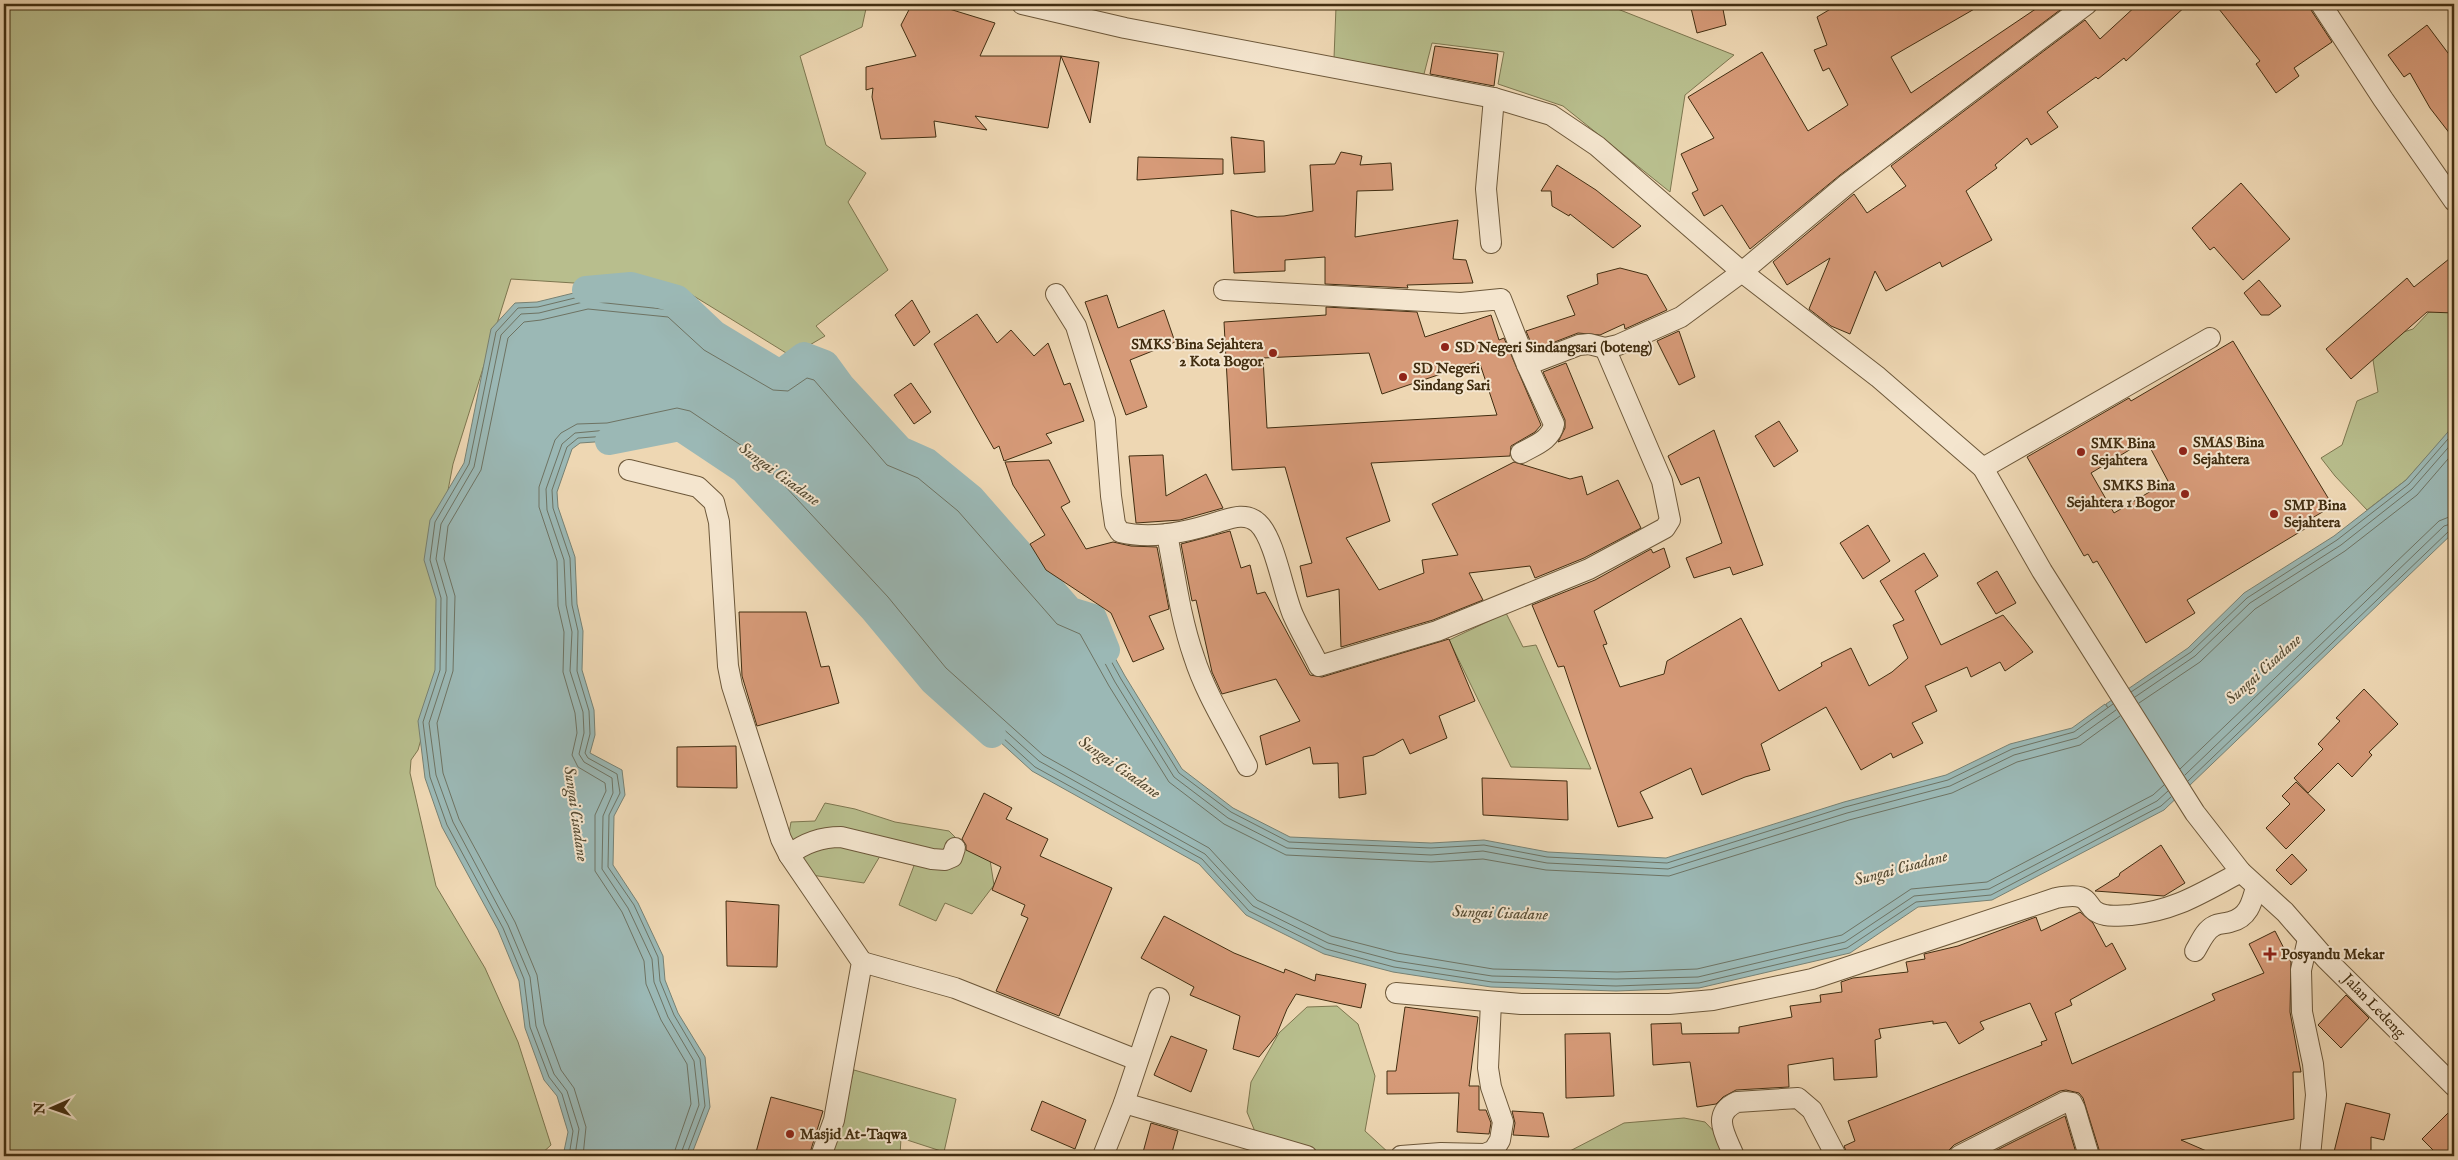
<svg xmlns="http://www.w3.org/2000/svg" width="2458" height="1160" font-family="'IM FELL English',serif">
	<style>
		.green { fill: #b8be8d; stroke: #7d764f }
		.water { fill: #9bb8b5; stroke: #778173 }
		.lines { fill: none; stroke-linecap: round; stroke-linejoin: round }
		.shore { stroke: #6e7363; stroke-width: 1 }
		.canal { stroke: #9bb8b5; stroke-width: 28 }
		.building { fill: #d69a78; stroke: #422e11; fill-rule: evenodd }
		.minor-casing { stroke: #6d583a; stroke-width: 22 }
		.minor { stroke: #f4e5ce; stroke-width: 20 }
		.poi-dot { fill: #8f2418; stroke: #f4e5ce; stroke-width: 2 }
		.labels { text-anchor: middle; dominant-baseline: central; stroke-width: 4; stroke-linejoin: round; paint-order: stroke }
		.poi-label { font-size: 15px; font-weight: bold; fill: #422e11; stroke: #f4e5ce; text-anchor: start }
		.street-label { font-size: 15px; fill: #422e11; stroke: #f4e5ce }
		.water-label { font-size: 16px; font-style: italic; fill: #544a32; stroke: #f4e5ce }
	</style>
	<rect width="100%" height="100%" fill="#eed7b3"/>
	<filter id="stains"><feTurbulence type="fractalNoise" baseFrequency=".004" numOctaves="4"/><feColorMatrix values="0 0 0 0 .2 0 0 0 0 .09 0 0 0 0 .02 0 0 0 .5 -.17"/></filter>
	<radialGradient id="worn" r=".72"><stop offset=".6" stop-color="#630" stop-opacity="0"/><stop offset="1" stop-color="#630" stop-opacity=".3"/></radialGradient>
	<!-- green -->
	<g class="green">
		<polygon points="4,4 867,4 862,27 800,56 826,145 866,173 848,202 888,270 816,326 825,336 791,356 684,290 511,279 453,464 433,570 443,583 435,689 418,750 411,760 410,773 436,886 485,968 518,1042 551,1145 539,1156 4,1156"/>
		<polygon points="1332,4 1605,4 1734,55 1685,95 1670,192 1563,106 1498,84 1504,52 1432,43 1424,74 1334,58 1336,7"/>
		<polygon points="2454,310 2454,426 2406,480 2367,510 2335,476 2321,458 2342,445 2357,401 2378,392 2371,347 2391,336 2413,329 2429,312"/>
		<polygon points="1506,613 1523,647 1536,645 1591,769 1511,767 1449,640"/>
		<polygon points="825,803 855,809 895,822 949,831 965,847 990,860 994,885 972,914 945,903 936,921 899,905 915,863 883,851 864,883 805,874 787,845 791,822 815,821"/>
		<polygon points="1337,1006 1358,1024 1375,1076 1365,1131 1390,1154 1478,1147 1540,1156 1568,1152 1624,1123 1684,1118 1705,1122 1724,1142 1727,1156 1276,1156 1258,1139 1247,1112 1251,1082 1279,1033 1307,1007"/>
		<polygon points="854,1070 956,1099 944,1152 901,1138 900,1156 868,1156 847,1151 846,1156 830,1156"/>
	</g>
	<!-- water -->
	<polygon class="water" points="586,290 677,299 714,334 780,373 804,356 825,364 899,451 927,462 971,498 1070,611 1093,618 1125,676 1182,769 1233,808 1290,837 1431,843 1484,840 1548,852 1666,858 1844,802 1946,775 2010,744 2072,728 2105,704 2108,708 2106,704 2188,648 2244,593 2334,536 2406,480 2454,425 2454,532 2164,810 1992,900 1918,907 1850,953 1699,988 1616,991 1491,987 1393,972 1324,954 1246,915 1199,864 1032,771 933,681 874,610 743,469 680,427 609,441 580,443 572,449 557,492 558,507 575,557 577,604 583,631 582,670 594,710 595,735 590,753 622,770 625,795 614,816 613,865 638,903 663,956 665,980 678,1013 705,1057 710,1107 691,1156 563,1156 568,1132 557,1096 544,1080 525,1028 519,981 498,930 442,827 425,778 418,721 435,670 436,599 424,560 430,520 464,463 491,329 515,303 537,302"/>
	<g class="lines">
		<!-- shore -->
		<g class="shore">
			<polyline points="2131,692 2191,652 2247,598 2337,540 2409,484 2454,432"/>
			<polyline points="2135,697 2195,656 2250,603 2341,545 2412,489 2454,441"/>
			<polyline points="2139,703 2200,662 2255,609 2345,551 2417,495 2454,452"/>
			<polyline points="2180,769 2439,521 2454,515"/>
			<polyline points="2185,775 2444,526 2454,523"/>
			<polyline points="2188,781 2449,531 2454,529"/>
			<polyline points="569,1156 573,1131 562,1094 549,1077 530,1027 524,979 503,928 447,825 430,777 423,722 440,670 441,598 430,560 435,522 469,464 496,332 518,308 538,307 587,295 675,304 711,338 778,378 783,378 805,362 822,368 896,454 925,466 968,501 1067,614 1090,623 1121,679 1179,773 1231,812 1289,842 1431,848 1484,845 1547,857 1667,863 1845,807 1948,780 2012,749 2074,732 2113,704"/>
			<polyline points="575,1156 579,1129 567,1091 554,1074 536,1026 530,977 508,925 453,822 436,775 429,723 446,671 447,597 436,559 441,524 474,467 501,335 521,314 539,313 587,301 672,310 708,343 775,384 786,383 806,369 819,373 892,459 922,472 963,506 1062,619 1086,628 1115,682 1174,777 1228,818 1287,848 1431,855 1483,851 1547,863 1668,869 1847,813 1950,786 2014,755 2077,738 2116,710"/>
			<polyline points="583,1156 586,1127 574,1088 561,1070 544,1024 537,975 515,922 459,819 443,773 437,723 453,671 455,596 444,559 448,526 481,470 508,338 524,322 541,320 588,309 668,317 704,350 773,390 788,391 807,378 814,380 887,465 918,478 958,511 1057,624 1080,634 1109,686 1169,782 1224,824 1286,855 1431,862 1483,859 1546,870 1669,876 1849,820 1952,793 2017,762 2080,745 2120,716"/>
			<polyline points="673,1156 691,1104 687,1064 661,1020 646,984 644,961 622,912 595,871 595,815 606,791 605,783 578,767 572,755 577,733 575,713 563,672 564,632 558,606 557,561 539,507 539,487 555,440 561,433 577,424 607,423 677,408 690,411 757,456 888,597 946,668 1043,755 1209,848 1257,900 1331,936 1397,953 1493,969 1617,972 1697,969 1842,935 1911,889 1987,882 2153,795 2164,785"/>
			<polyline points="680,1156 699,1105 694,1061 668,1017 654,982 652,959 628,908 602,869 603,816 613,793 612,778 584,762 579,754 584,733 583,712 570,671 572,632 566,605 564,560 547,510 546,489 562,444 575,433 608,430 678,416 687,418 751,461 882,603 941,673 1039,761 1205,854 1253,906 1328,943 1396,961 1492,976 1616,979 1698,977 1845,942 1914,896 1989,889 2157,801 2168,791"/>
			<polyline points="686,1156 705,1106 700,1059 674,1015 660,981 658,957 634,905 608,867 609,815 620,793 617,774 588,758 585,753 590,734 589,711 577,671 578,631 572,605 570,558 553,508 552,490 567,447 578,438 609,436 679,422 683,423 747,465 877,607 936,677 1035,767 1202,859 1249,911 1326,949 1394,967 1492,982 1616,986 1699,983 1847,948 1916,902 1991,895 2161,806 2171,797"/>
		</g>
		<!-- canal -->
		<g class="canal">
			<polyline points="586,290 631,286 677,299 714,334 780,374 804,356 825,364 841,386 900,450 927,462 971,498 1070,611 1093,618 1106,650"/>
			<polyline points="609,441 680,427 743,469 874,610 933,681 992,734"/>
		</g>
	</g>
	<!-- building -->
	<g class="building">
		<polygon points="912,4 933,4 995,23 980,56 1061,56 1099,62 1090,123 1061,56 1048,128 975,116 987,130 934,121 936,137 881,139 872,97 873,88 866,90 866,67 916,56 901,25"/>
		<polygon points="1690,4 1722,4 1726,25 1697,33"/>
		<polygon points="1839,4 1983,4 1891,57 1911,93 2043,4 2068,4 1840,175 1750,249 1722,205 1704,216 1692,193 1698,190 1681,154 1714,138 1688,97 1762,52 1808,131 1848,105 1829,68 1823,71 1814,50 1827,45 1817,17"/>
		<polygon points="2138,4 2188,4 2126,61 2124,58 2098,79 2096,77 2047,112 2058,127 2031,145 2027,138 1995,165 1997,168 1966,191 1992,240 1942,267 1940,262 1886,291 1875,271 1850,334 1831,326 1809,309 1830,258 1787,285 1773,262 1854,194 1867,213 1906,186 1891,166 2085,20 2100,39"/>
		<polygon points="2215,4 2309,4 2311,10 2332,42 2294,68 2299,76 2276,93 2256,64 2260,61"/>
		<polygon points="2427,25 2454,61 2454,139 2430,108 2410,73 2404,77 2388,55"/>
		<polygon points="1435,46 1498,54 1494,86 1430,74"/>
		<polygon points="1231,137 1264,141 1265,172 1234,174"/>
		<polygon points="1341,152 1362,156 1360,165 1391,163 1393,190 1357,191 1355,237 1458,220 1453,259 1466,260 1473,283 1407,285 1408,288 1325,284 1325,257 1285,260 1285,271 1234,273 1231,210 1257,217 1284,216 1313,211 1310,165 1335,164"/>
		<polygon points="1138,157 1223,159 1223,174 1137,180"/>
		<polygon points="1557,165 1596,190 1641,226 1613,248 1570,214 1569,216 1552,206 1551,191 1541,191"/>
		<polygon points="2241,183 2290,239 2243,280 2214,247 2210,250 2192,228"/>
		<polygon points="2454,255 2454,313 2427,312 2351,379 2326,349 2407,278 2414,287"/>
		<polygon points="1620,268 1647,275 1667,310 1625,329 1624,324 1600,335 1578,333 1534,350 1526,331 1575,315 1567,296 1598,284 1597,274"/>
		<polygon points="2259,280 2281,306 2269,315 2261,315 2244,293"/>
		<polygon points="1107,295 1118,328 1164,310 1175,342 1130,360 1147,407 1126,415 1085,302"/>
		<polygon points="912,300 930,332 914,346 895,315"/>
		<path d="M1326,307L1417,312L1425,337L1491,315L1499,340L1504,338L1541,425L1535,432L1511,446L1510,456L1371,463L1390,521L1346,538L1379,590L1424,573L1422,560L1458,555L1432,504L1514,462L1570,479L1582,476L1587,495L1618,480L1641,528L1584,558L1535,578L1530,566L1469,573L1483,600L1433,620L1341,647L1339,589L1307,597L1300,566L1312,563L1285,467L1232,470L1224,322L1326,315ZM1369,353L1382,394L1479,361L1497,415L1267,428L1263,358Z"/>
		<polygon points="977,314 997,343 1011,330 1034,356 1048,343 1064,385 1070,383 1084,421 1046,434 1052,443 1004,461 999,446 994,449 934,344"/>
		<polygon points="1679,331 1695,377 1679,385 1657,341"/>
		<path d="M2233,341L2333,506L2305,522L2308,527L2187,600L2195,613L2146,643L2097,561L2093,563L2088,554L2084,556L2027,457L2129,398L2131,401ZM2146,440L2168,481L2114,513L2091,473Z"/>
		<polygon points="1566,363 1593,428 1558,442 1565,428 1565,420 1543,372"/>
		<polygon points="911,383 931,412 914,424 894,395"/>
		<polygon points="1779,421 1798,451 1774,467 1755,436"/>
		<polygon points="1714,430 1763,565 1733,575 1730,567 1694,578 1686,558 1722,543 1699,477 1681,485 1668,456"/>
		<polygon points="1163,455 1166,496 1206,474 1223,508 1180,520 1136,523 1129,456"/>
		<polygon points="1049,460 1070,502 1061,507 1086,549 1113,542 1131,546 1157,547 1169,609 1149,616 1164,649 1133,662 1111,613 1046,570 1030,544 1045,535 1013,485 1005,462"/>
		<polygon points="1868,525 1890,561 1863,579 1840,543"/>
		<polygon points="1230,531 1241,568 1250,565 1257,594 1265,592 1310,675 1322,677 1449,639 1475,701 1439,716 1447,738 1410,754 1403,739 1374,755 1363,757 1366,794 1339,798 1338,763 1313,764 1310,747 1266,765 1260,736 1300,721 1276,679 1222,694 1212,672 1196,600 1192,601 1181,544"/>
		<polygon points="1664,548 1670,567 1594,611 1607,644 1603,645 1620,687 1664,674 1667,661 1741,618 1779,691 1822,666 1821,663 1851,648 1869,686 1892,672 1908,658 1893,625 1904,620 1880,581 1924,553 1938,576 1915,591 1941,645 2003,615 2033,652 2005,671 2000,662 1971,677 1967,667 1925,686 1937,711 1912,723 1923,743 1893,758 1891,753 1861,770 1826,707 1761,744 1770,770 1745,777 1702,795 1691,768 1640,792 1653,818 1618,827 1564,666 1558,667 1532,605 1595,580 1651,549 1653,553"/>
		<polygon points="1997,571 2016,603 1996,614 1977,583"/>
		<polygon points="739,612 806,612 821,667 829,666 839,703 757,726 742,676"/>
		<polygon points="2364,689 2398,724 2369,752 2372,755 2352,777 2338,763 2308,793 2294,778 2323,749 2318,744 2340,721 2336,718"/>
		<polygon points="736,746 737,788 677,787 677,747"/>
		<polygon points="1482,778 1567,781 1568,820 1483,815"/>
		<polygon points="2296,782 2325,810 2286,849 2266,828 2290,804 2282,796"/>
		<polygon points="984,793 1012,808 1006,819 1048,839 1040,856 1112,888 1059,1016 996,991 1028,918 1021,915 1025,905 992,890 1001,867 966,850 966,845 962,839"/>
		<polygon points="2161,845 2185,883 2164,896 2095,891 2119,876 2120,873"/>
		<polygon points="2292,854 2307,870 2291,885 2276,870"/>
		<polygon points="726,901 779,905 777,967 727,966"/>
		<polygon points="2080,912 2093,923 2106,947 2112,943 2126,969 2070,1000 2072,1005 2055,1013 2072,1064 2215,1000 2212,994 2264,973 2249,944 2275,931 2291,962 2290,1012 2301,1072 2293,1072 2294,1119 2181,1140 2218,1156 2101,1156 2083,1098 2079,1093 2066,1090 2060,1091 1954,1145 1949,1150 1947,1156 1848,1156 1844,1146 1855,1141 1848,1121 2042,1045 2041,1042 2047,1040 2030,1003 1980,1022 1984,1029 1959,1044 1946,1022 1933,1024 1933,1021 1879,1029 1881,1038 1875,1040 1877,1077 1834,1080 1833,1058 1788,1065 1789,1087 1736,1090 1723,1097 1716,1104 1697,1107 1690,1062 1653,1065 1651,1024 1681,1023 1682,1034 1739,1033 1739,1027 1792,1017 1790,1006 1821,1002 1820,995 1842,992 1841,982 1853,978 1908,972 1906,962 1925,959 1924,954 1958,946 2036,917 2041,931"/>
		<polygon points="1164,916 1234,953 1284,973 1285,969 1315,981 1316,974 1366,984 1361,1008 1296,994 1287,1009 1276,1036 1259,1057 1233,1049 1240,1016 1190,995 1194,987 1141,958"/>
		<polygon points="2346,995 2369,1018 2341,1048 2318,1025"/>
		<polygon points="1405,1007 1478,1017 1469,1086 1479,1086 1479,1110 1486,1110 1491,1123 1489,1134 1457,1132 1459,1093 1387,1094 1387,1071 1396,1071"/>
		<polygon points="1610,1033 1614,1096 1566,1098 1565,1034"/>
		<polygon points="1171,1036 1207,1050 1191,1092 1154,1075"/>
		<polygon points="771,1097 823,1111 809,1156 755,1156"/>
		<polygon points="1042,1101 1086,1120 1075,1149 1031,1130"/>
		<polygon points="2346,1103 2390,1114 2384,1140 2371,1137 2371,1156 2333,1156"/>
		<polygon points="2454,1107 2454,1156 2439,1156 2422,1139"/>
		<polygon points="1512,1111 1543,1113 1549,1137 1513,1135 1515,1123"/>
		<polygon points="2065,1116 2077,1156 1985,1156"/>
		<polygon points="1151,1123 1178,1131 1171,1156 1142,1156"/>
	</g>
	<g class="lines">
		<defs>
			<g id="minor">
				<polyline points="1022,4 1125,28 1494,98 1551,115 1597,146 1742,272 1878,377 1983,468 2042,571 2195,813 2241,872 2285,912 2326,959 2454,1086"/>
				<polyline points="2321,4 2383,99 2454,201"/>
				<polyline points="1491,243 1486,189 1494,98"/>
				<path d="M1224,290L1461,303L1501,299L1527,365L1554,424C1551,440 1535,445 1521,453"/>
				<path d="M1056,294L1076,326L1105,420L1111,496L1115,524L1120,532C1152,540 1188,532 1218,522C1231,518 1246,512 1258,523C1275,539 1283,592 1293,615C1301,633 1311,649 1319,666L1437,631L1589,569L1665,528L1670,520L1662,481L1605,348"/>
				<polyline points="1527,365 1579,345 1589,344 1605,348 1618,345 1681,317 1742,272 1847,184 2087,4"/>
				<polyline points="1983,468 2210,338"/>
				<polyline points="629,470 698,487 714,502 719,522 728,666 732,686 781,839 789,855 862,962 834,1120 821,1156"/>
				<path d="M1167,534C1175,575 1180,617 1194,657C1206,695 1229,730 1247,766"/>
				<path d="M789,855C804,843 821,837 841,837L932,859L945,860L952,857L955,848"/>
				<polyline points="2308,939 2301,970 2302,1012 2313,1064 2316,1095 2310,1156"/>
				<path d="M2195,951C2200,943 2205,930 2214,926C2219,923 2224,924 2230,922C2248,918 2252,903 2256,887"/>
				<polyline points="862,962 955,988 1137,1060"/>
				<path d="M1396,993L1521,1004H1669L1713,1000L1812,979L2056,898C2099,890 2080,910 2105,915C2113,917 2123,915 2131,915C2177,910 2201,893 2241,872"/>
				<polyline points="1124,1103 1307,1156"/>
				<polyline points="1103,1156 1124,1103 1159,998"/>
				<polyline points="1401,1156 1441,1153 1485,1154 1494,1150 1500,1140 1503,1122 1491,1087 1488,1068 1491,1002"/>
				<path d="M1734,1156C1726,1136 1710,1114 1737,1102L1798,1098L1812,1110L1836,1156"/>
				<polyline points="1959,1156 2065,1102 2072,1103 2075,1109 2089,1156"/>
			</g>
		</defs>
		<!-- minor casing -->
		<use href="#minor" class="minor-casing"/>
		<!-- minor -->
		<use href="#minor" class="minor"/>
	</g>
	<!-- markers -->
	<g class="poi-dot">
		<circle cx="1445" cy="347" r="5"/>
		<circle cx="1273" cy="353" r="5"/>
		<circle cx="1403" cy="377" r="5"/>
		<circle cx="2183" cy="451" r="5"/>
		<circle cx="2081" cy="452" r="5"/>
		<circle cx="2185" cy="494" r="5"/>
		<circle cx="2274" cy="514" r="5"/>
		<path d="M2267.5 946.5h5v5h5v5h-5v5h-5v-5h-5v-5h5z"/>
		<circle cx="790" cy="1134" r="5"/>
	</g>
	<g class="labels">
		<!-- poi labels -->
		<g class="poi-label">
			<text x="1263" y="344" text-anchor="end">SMKS Bina Sejahtera<tspan x="1263" dy="17">2 Kota Bogor</tspan></text>
			<text x="1455" y="347">SD Negeri Sindangsari (boteng)</text>
			<text x="1413" y="368">SD Negeri<tspan x="1413" dy="17">Sindang Sari</tspan></text>
			<text x="2193" y="442">SMAS Bina<tspan x="2193" dy="17">Sejahtera</tspan></text>
			<text x="2091" y="443">SMK Bina<tspan x="2091" dy="17">Sejahtera</tspan></text>
			<text x="2175" y="485" text-anchor="end">SMKS Bina<tspan x="2175" dy="17">Sejahtera 1 Bogor</tspan></text>
			<text x="2284" y="505">SMP Bina<tspan x="2284" dy="17">Sejahtera</tspan></text>
			<text x="2281" y="954">Posyandu Mekar</text>
			<text x="800" y="1134">Masjid At-Taqwa</text>
		</g>
		<!-- street labels -->
		<g class="street-label">
			<text transform="translate(2374 1006) rotate(46)">Jalan Ledeng</text>
		</g>
		<!-- water labels -->
		<g class="water-label">
			<text transform="translate(779 475) rotate(36)">Sungai Cisadane</text>
			<text transform="translate(2264 670) rotate(-42)">Sungai Cisadane</text>
			<text transform="translate(1119 768) rotate(35)">Sungai Cisadane</text>
			<text transform="translate(575 814) rotate(82)">Sungai Cisadane</text>
			<text transform="translate(1901 869) rotate(-15)">Sungai Cisadane</text>
			<text transform="translate(1500 914) rotate(2)">Sungai Cisadane</text>
		</g>
	</g>
	<!-- margin -->
	<rect width="2458" height="1160" fill="none" stroke="#eed7b3" stroke-width="20"/>
	<rect x="5" y="5" width="2448" height="1150" fill="none" stroke="#422e11" stroke-width="2.5"/>
	<rect x="10" y="10" width="2438" height="1140" fill="none" stroke="#422e11"/>
	<!-- north arrow -->
	<g transform="translate(52 1108) rotate(268)" stroke="#f4e5ce" stroke-width="4" paint-order="stroke">
	<path d="M0-4L9 19L0 12L-9 19Z" fill="#422e11"/>
	<text y="-8" font-size="14" font-weight="bold" text-anchor="middle" fill="#422e11">N</text>
	</g>
	<rect width="100%" height="100%" filter="url(#stains)"/>
	<rect width="100%" height="100%" fill="url(#worn)"/>
</svg>
